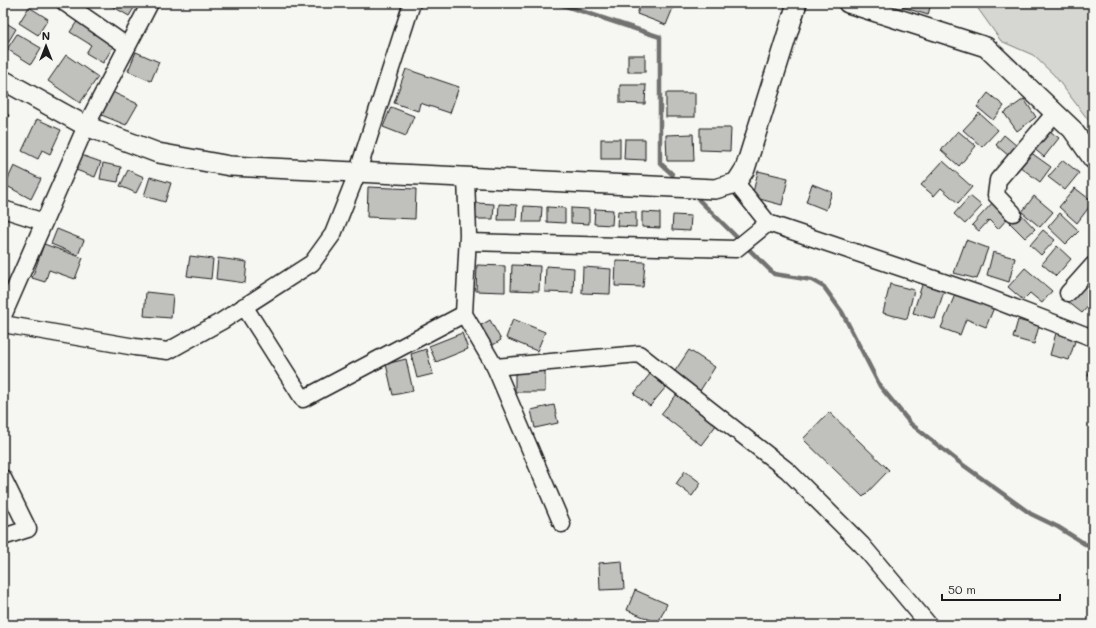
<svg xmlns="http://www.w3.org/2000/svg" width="1096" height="628" font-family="Mali,sans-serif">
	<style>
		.green { fill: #d6d6d2; stroke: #797977 }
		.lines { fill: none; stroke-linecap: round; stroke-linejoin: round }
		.stream { stroke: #727271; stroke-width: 4.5 }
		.building { fill: #c0c0bd; stroke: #1c1c1c }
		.minor-casing { stroke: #1c1c1c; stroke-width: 19 }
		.tertiary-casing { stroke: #1c1c1c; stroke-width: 22 }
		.minor { stroke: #f6f6f2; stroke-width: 16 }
		.tertiary { stroke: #f6f6f2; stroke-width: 19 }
	</style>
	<rect width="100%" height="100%" fill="#f6f6f2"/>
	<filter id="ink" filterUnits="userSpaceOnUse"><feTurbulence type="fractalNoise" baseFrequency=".025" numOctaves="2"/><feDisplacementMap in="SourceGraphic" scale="8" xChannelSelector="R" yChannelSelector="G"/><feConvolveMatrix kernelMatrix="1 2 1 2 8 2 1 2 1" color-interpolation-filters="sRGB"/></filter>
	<g filter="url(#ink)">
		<!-- green -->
		<polygon class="green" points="974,3 1093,3 1093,126 1054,75 1033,55 1001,41"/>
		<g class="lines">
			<!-- stream -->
			<g class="stream">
				<polyline points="557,3 660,37 660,163 672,174"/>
				<polyline points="699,200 774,274 812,280 824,287 842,312 880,386 911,424 959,462 1031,514 1058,527 1093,549"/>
			</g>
		</g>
		<!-- building -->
		<g class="building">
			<polygon points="111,3 137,3 129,16 110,5"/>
			<polygon points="641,3 675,3 666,25 637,14"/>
			<polygon points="904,3 931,3 928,15 902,7"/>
			<polygon points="29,7 48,19 38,35 19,23"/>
			<polygon points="78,20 115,44 103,63 86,53 91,45 70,32"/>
			<polygon points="3,21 16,29 4,49 3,48"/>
			<polygon points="17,34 41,48 31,64 7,49"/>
			<polygon points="136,52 159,62 151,81 128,71"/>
			<polygon points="66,55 98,77 80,103 48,81"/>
			<rect x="628" y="55" width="17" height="17"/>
			<polygon points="406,69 459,87 450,113 420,103 418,111 394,103"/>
			<polygon points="620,85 646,85 645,104 620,103"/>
			<polygon points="110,91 138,104 126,125 99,114"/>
			<rect x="666" y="93" width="29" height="24"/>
			<polygon points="988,93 1004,106 993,120 977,107"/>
			<polygon points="1024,99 1036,117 1017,131 1004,113"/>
			<polygon points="391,107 414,116 406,136 383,127"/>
			<polygon points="3,113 9,115 3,130"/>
			<polygon points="979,113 998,130 982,147 963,130"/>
			<polygon points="37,119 61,130 50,154 42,150 38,159 22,151"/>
			<polygon points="700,128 731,128 730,151 700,150"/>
			<polygon points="1047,129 1059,138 1044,157 1032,147"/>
			<polygon points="958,131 976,146 959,166 941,150"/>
			<polygon points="693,134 694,161 667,161 666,135"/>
			<polygon points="1004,135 1017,146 1009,156 996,145"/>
			<rect x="601" y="139" width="19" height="20"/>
			<polygon points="625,139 645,139 645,160 624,159"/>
			<polygon points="1030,152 1051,167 1040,182 1019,166"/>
			<polygon points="81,155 101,162 95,177 76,170"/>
			<polygon points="1063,160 1079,173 1065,190 1048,177"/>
			<polygon points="943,161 972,187 958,203 941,188 934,196 921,185"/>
			<polygon points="103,163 121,167 118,182 100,179"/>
			<polygon points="14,166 41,179 31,199 5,185"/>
			<polygon points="128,170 144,177 136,193 120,186"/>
			<polygon points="758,171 788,178 782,205 752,197"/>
			<polygon points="150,177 171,183 165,202 144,196"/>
			<polygon points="812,184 832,192 826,210 806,202"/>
			<polygon points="368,187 416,189 415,219 367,217"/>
			<polygon points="1075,188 1093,202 1077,223 1059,207"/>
			<polygon points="970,196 982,206 965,224 954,214"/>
			<polygon points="1034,196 1053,212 1040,227 1022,212"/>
			<polygon points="995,200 1005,210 1002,213 1008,218 998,229 989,220 979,231 972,225"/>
			<polygon points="476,203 494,204 493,219 475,219"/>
			<polygon points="499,204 517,205 516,220 498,220"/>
			<polygon points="524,206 542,207 541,222 523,222"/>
			<polygon points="547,207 565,208 565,223 547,222"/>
			<polygon points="571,208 589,209 589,224 571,223"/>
			<polygon points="595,209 613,210 612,225 594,224"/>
			<polygon points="618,211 636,212 636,227 617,226"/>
			<polygon points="642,212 660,213 660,228 642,227"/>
			<polygon points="1020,213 1035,229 1025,238 1010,223"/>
			<polygon points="1060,213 1079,231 1066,244 1048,227"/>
			<polygon points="673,215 691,216 690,231 672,230"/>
			<polygon points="57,229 84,240 78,255 51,244"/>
			<polygon points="1043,230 1055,240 1041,255 1030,245"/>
			<polygon points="966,240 988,248 977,279 954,273"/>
			<polygon points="44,244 83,258 75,279 49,270 45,282 32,278"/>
			<polygon points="1057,246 1071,259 1056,276 1042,264"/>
			<polygon points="993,252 1015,258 1009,282 987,275"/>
			<polygon points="190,256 213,259 211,279 187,276"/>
			<polygon points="218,258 247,262 245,283 216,279"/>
			<polygon points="616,261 645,262 643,287 615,286"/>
			<polygon points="477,265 505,266 505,292 476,291"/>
			<polygon points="512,265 540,266 539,291 511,290"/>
			<polygon points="546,266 574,268 573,293 545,292"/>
			<polygon points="583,267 611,269 610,294 582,293"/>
			<polygon points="1025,268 1052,291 1042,303 1030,293 1023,300 1008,287"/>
			<polygon points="1093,277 1093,301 1082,313 1067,301"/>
			<polygon points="923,282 945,288 935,319 913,313"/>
			<polygon points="890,284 914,290 907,319 883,313"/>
			<polygon points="957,290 995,305 986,327 966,319 960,335 941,328"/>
			<polygon points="146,292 173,295 171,318 144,316"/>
			<polygon points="513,319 545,332 537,351 506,338"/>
			<polygon points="490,320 501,340 490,347 478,327"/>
			<polygon points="1018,320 1039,326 1034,344 1013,338"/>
			<polygon points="462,333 468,349 436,362 429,346"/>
			<polygon points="1056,333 1076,338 1069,360 1050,355"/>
			<polygon points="426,349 433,374 417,378 411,354"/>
			<polygon points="689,350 715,367 698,394 671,377"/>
			<polygon points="406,359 413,391 393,395 386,364"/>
			<polygon points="1093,361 1093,378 1088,376"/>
			<polygon points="545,367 545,392 515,392 515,368"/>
			<polygon points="650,374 666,387 650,406 634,394"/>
			<polygon points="678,393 717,424 701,445 661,414"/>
			<polygon points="554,405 558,423 535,428 531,410"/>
			<polygon points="829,412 889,470 863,497 803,439"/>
			<polygon points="685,471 701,483 692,496 676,484"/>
			<polygon points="622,561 624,589 600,590 599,563"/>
			<polygon points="635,590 667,604 658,623 627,610"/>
		</g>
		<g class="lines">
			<defs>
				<g id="minor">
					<polyline points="65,3 127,46"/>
					<polyline points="466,177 468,235 464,314 495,367 562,524"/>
					<polyline points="736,183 768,223"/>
					<polyline points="3,209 44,222"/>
					<polyline points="1013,213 996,195 998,180 1055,113"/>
					<polyline points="468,242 736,249 768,223 979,294 1093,338"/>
					<polyline points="1068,293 1093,265"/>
					<polyline points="244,306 303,399 464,314"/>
					<polyline points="3,316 86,126 150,3"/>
					<polyline points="3,324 135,347 168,351 222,321 312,263 333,234 358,171 412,3"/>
					<polyline points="495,367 639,354 788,471 862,545 929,625"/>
					<polyline points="3,478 28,529 3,537"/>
				</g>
				<g id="tertiary">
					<polyline points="848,3 986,47 1072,129 1093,159"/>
					<polyline points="3,80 86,126 158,153 230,166 715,189 736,183 745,169 797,3"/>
				</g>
			</defs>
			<!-- minor casing -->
			<use href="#minor" class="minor-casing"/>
			<!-- tertiary casing -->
			<use href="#tertiary" class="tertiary-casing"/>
			<!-- minor -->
			<use href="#minor" class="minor"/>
			<!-- tertiary -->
			<use href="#tertiary" class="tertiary"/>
		</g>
	</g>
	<!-- margin -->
	<rect width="1096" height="628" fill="none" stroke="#f6f6f2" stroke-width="16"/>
	<rect x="8" y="8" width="1080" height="612" fill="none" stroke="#1c1c1c" stroke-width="1.5" filter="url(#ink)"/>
	<!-- north arrow -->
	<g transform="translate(46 46)" stroke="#f6f6f2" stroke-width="3" paint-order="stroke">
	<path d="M0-3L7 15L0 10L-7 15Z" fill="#1c1c1c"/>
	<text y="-6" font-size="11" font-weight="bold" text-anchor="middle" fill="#1c1c1c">N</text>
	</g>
	<!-- scale -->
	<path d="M942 594v6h118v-6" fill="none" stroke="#1c1c1c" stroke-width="2"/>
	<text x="948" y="594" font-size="12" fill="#1c1c1c" stroke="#f6f6f2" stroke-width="3" paint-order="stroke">50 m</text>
</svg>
